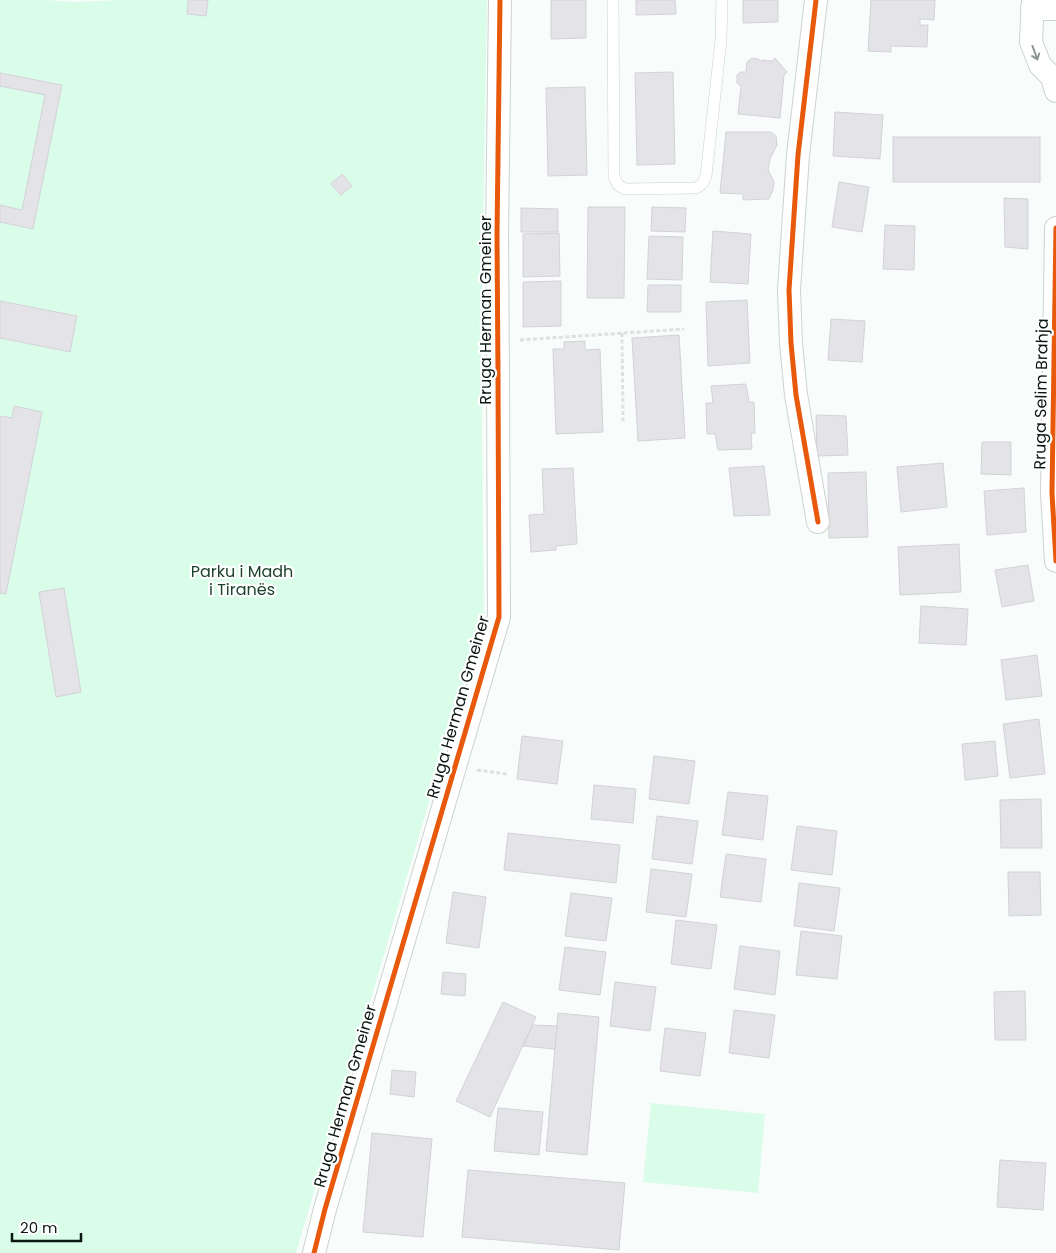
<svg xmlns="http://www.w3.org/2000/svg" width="1056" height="1253" font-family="Poppins,sans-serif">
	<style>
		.green { fill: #dafdea }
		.building { fill: #e4e3e8; stroke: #d4d2d8 }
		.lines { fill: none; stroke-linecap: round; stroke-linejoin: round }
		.lane-casing { stroke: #cbd4cf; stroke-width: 12 }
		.street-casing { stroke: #cbd4cf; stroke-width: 24 }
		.path { stroke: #dee1e0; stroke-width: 3; stroke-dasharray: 4 2.5; stroke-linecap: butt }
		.lane { stroke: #fefffe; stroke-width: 11 }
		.street { stroke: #fefffe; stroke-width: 22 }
		.cycleway-casing { stroke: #fff; stroke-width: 8 }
		.cycleway { stroke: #e8590c; stroke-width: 5 }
		.oneway { stroke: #909793 }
		.labels { text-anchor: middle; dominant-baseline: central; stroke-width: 4.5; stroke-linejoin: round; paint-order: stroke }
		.street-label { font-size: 16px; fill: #0a1811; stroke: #fff }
		.park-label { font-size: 16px; fill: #1c422f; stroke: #fff }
	</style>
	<rect width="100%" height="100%" fill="#f8fcfa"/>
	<!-- green -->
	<g class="green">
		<polygon points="0,0 46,0 74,2 122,0 487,0 481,345 484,615 296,1253 0,1253"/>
		<polygon points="651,1103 765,1114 758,1193 643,1182"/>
	</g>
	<!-- building -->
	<g class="building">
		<polygon points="188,0 208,0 206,16 187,14"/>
		<polygon points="551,0 586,0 586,38 551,39"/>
		<polygon points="636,0 675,0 676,14 636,15"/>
		<polygon points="743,0 778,0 778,22 743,23"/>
		<polygon points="871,0 935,0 934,20 920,19 920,25 928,25 927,47 891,46 891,52 868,51"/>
		<polygon points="752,58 758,59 762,62 762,60 772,61 775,58 787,72 784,75 780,118 738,114 741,86 737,83 737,75 741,72 746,72 747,62"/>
		<polygon points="673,72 675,164 637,165 635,73"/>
		<polygon points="0,73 62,85 33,229 0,222 0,205 22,210 45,95 0,86"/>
		<polygon points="585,87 587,175 548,176 546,88"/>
		<polygon points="835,112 883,115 880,159 833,156"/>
		<polygon points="726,132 771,132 776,136 777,145 770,159 768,170 774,182 773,190 769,199 743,200 743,194 720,193"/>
		<rect x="893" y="137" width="147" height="45"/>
		<polygon points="342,174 352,186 341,195 331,184"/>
		<polygon points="839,182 869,187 862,232 832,227"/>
		<polygon points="1004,198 1028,199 1028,249 1005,247"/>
		<polygon points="588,207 625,207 624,298 587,298"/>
		<polygon points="652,207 686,208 685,232 651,231"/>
		<polygon points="521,208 558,209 558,232 521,232"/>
		<polygon points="885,225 915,226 914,270 883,269"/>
		<polygon points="713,231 751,234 748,284 710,282"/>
		<polygon points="559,233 560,276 523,277 523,234"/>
		<polygon points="649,236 683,237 682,280 647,279"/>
		<polygon points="561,281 561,326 523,327 523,282"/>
		<polygon points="648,285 681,285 681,312 647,312"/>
		<polygon points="747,300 750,363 708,366 706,302"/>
		<polygon points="0,301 77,316 70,352 0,338"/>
		<polygon points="831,319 865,321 862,362 828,360"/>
		<polygon points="679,335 685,438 638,441 632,338"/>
		<polygon points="585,341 585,350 600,349 603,432 556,434 553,349 564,349 564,342"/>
		<polygon points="746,384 749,402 754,402 755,433 751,433 752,449 718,450 715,434 707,434 706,403 713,403 711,386"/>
		<polygon points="14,406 42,412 6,594 0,593 0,416 12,418"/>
		<polygon points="816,415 846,416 848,455 817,456"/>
		<polygon points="982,442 1011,442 1011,475 981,474"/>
		<polygon points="943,463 947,507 901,512 897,467"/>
		<polygon points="764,466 770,515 734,516 729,468"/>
		<polygon points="573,468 577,544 556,546 556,550 531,552 529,515 544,514 542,469"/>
		<polygon points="866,472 868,537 829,538 828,473"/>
		<polygon points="1024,488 1026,532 987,535 984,491"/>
		<polygon points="959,544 961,592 900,595 898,547"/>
		<polygon points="1028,565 1034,601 1002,607 995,570"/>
		<polygon points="64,588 81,692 56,697 39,592"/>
		<polygon points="921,606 968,609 966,645 919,643"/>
		<polygon points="1037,655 1042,696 1006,700 1001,660"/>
		<polygon points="1039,719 1045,774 1010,778 1003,724"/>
		<polygon points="522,736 563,741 557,784 517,779"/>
		<polygon points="995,741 998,776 965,780 962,744"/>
		<polygon points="654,756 695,761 689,804 649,799"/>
		<polygon points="594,785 636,789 633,823 591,819"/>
		<polygon points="728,792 768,796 763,840 722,835"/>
		<polygon points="1041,799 1042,848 1001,848 1000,800"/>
		<polygon points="657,816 698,821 692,864 652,859"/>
		<polygon points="797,826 837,831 832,875 791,870"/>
		<polygon points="508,833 620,845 616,883 504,870"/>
		<polygon points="726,854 766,859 761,902 720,897"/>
		<polygon points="651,869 692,874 686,917 646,912"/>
		<polygon points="1008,872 1040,872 1041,915 1009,916"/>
		<polygon points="799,883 840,888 834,931 794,926"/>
		<polygon points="453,892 486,897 479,948 446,943"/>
		<polygon points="571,893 612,898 606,941 565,936"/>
		<polygon points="676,920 717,925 711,969 671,964"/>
		<polygon points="801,931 842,936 837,979 796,975"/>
		<polygon points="740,946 780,951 775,995 734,989"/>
		<polygon points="565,947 606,952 600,995 559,990"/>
		<polygon points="443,972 466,974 465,996 441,994"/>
		<polygon points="615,982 656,987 650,1031 610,1026"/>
		<polygon points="1025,991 1026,1040 995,1040 994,992"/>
		<polygon points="503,1002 536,1017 490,1117 456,1101"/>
		<polygon points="734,1010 775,1015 769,1058 729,1053"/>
		<polygon points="558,1013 599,1017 587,1155 546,1151"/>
		<polygon points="533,1025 557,1026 555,1049 523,1046"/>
		<polygon points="665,1028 706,1033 700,1076 660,1071"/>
		<polygon points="392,1070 416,1072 414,1097 390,1094"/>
		<polygon points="498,1108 543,1112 539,1155 494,1151"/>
		<polygon points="372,1133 432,1139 423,1237 363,1232"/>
		<polygon points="1000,1160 1046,1163 1043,1210 997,1207"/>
		<polygon points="468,1170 625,1183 619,1250 462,1237"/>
	</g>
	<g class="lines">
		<defs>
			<polyline id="lane" points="613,0 614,177 618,185 625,189 696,188 702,184 706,176 721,40 722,0"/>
			<g id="street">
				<polyline points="816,0 798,155 789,290 791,343 796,395 818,522"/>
				<polyline points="1033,0 1031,42 1040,65 1052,77 1056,91"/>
				<polyline points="1032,9 1056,9"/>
				<polyline points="1056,228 1052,493 1056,561"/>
				<polyline points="314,1253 325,1209 499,617 498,376 497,235 500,0"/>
			</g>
		</defs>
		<!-- lane casing -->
		<use href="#lane" class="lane-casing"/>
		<!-- street casing -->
		<use href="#street" class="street-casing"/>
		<!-- path -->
		<g class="path">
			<polyline points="622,333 623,421"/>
			<polyline points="520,340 684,329"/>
			<polyline points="477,770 507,774"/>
		</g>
		<!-- lane -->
		<use href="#lane" class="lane"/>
		<!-- street -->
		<use href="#street" class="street"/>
		<defs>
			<g id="cycleway">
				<polyline points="816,0 798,155 789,290 791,343 796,395 818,522"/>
				<polyline points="1056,228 1052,493 1056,561"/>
				<polyline points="314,1253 325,1209 499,617 498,376 497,235 500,0"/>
			</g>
		</defs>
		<!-- cycleway casing -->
		<use href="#cycleway" class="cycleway-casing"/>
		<!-- cycleway -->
		<use href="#cycleway" class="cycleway"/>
	</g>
	<!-- one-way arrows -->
	<defs><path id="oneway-shaft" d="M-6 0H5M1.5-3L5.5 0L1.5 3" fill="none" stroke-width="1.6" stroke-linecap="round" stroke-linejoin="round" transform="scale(1.25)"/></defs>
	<use class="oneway" href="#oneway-shaft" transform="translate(1035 53) rotate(70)"/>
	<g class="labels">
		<!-- street labels -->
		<g class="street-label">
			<text transform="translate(485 310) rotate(-90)">Rruga Herman Gmeiner</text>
			<text transform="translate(1041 394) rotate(-89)">Rruga Selim Brahja</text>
			<text transform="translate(458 707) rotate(-74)">Rruga Herman Gmeiner</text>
			<text transform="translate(345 1096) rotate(-74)">Rruga Herman Gmeiner</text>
		</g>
		<!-- park labels -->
		<g class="park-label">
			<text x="242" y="571">Parku i Madh<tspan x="242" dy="18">i Tiranës</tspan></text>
		</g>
	</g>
	<!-- scale -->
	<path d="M12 1233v8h69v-8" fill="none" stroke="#0a1811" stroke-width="2.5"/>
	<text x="20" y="1233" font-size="15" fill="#0a1811" stroke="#ffffff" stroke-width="4" paint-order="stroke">20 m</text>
</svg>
